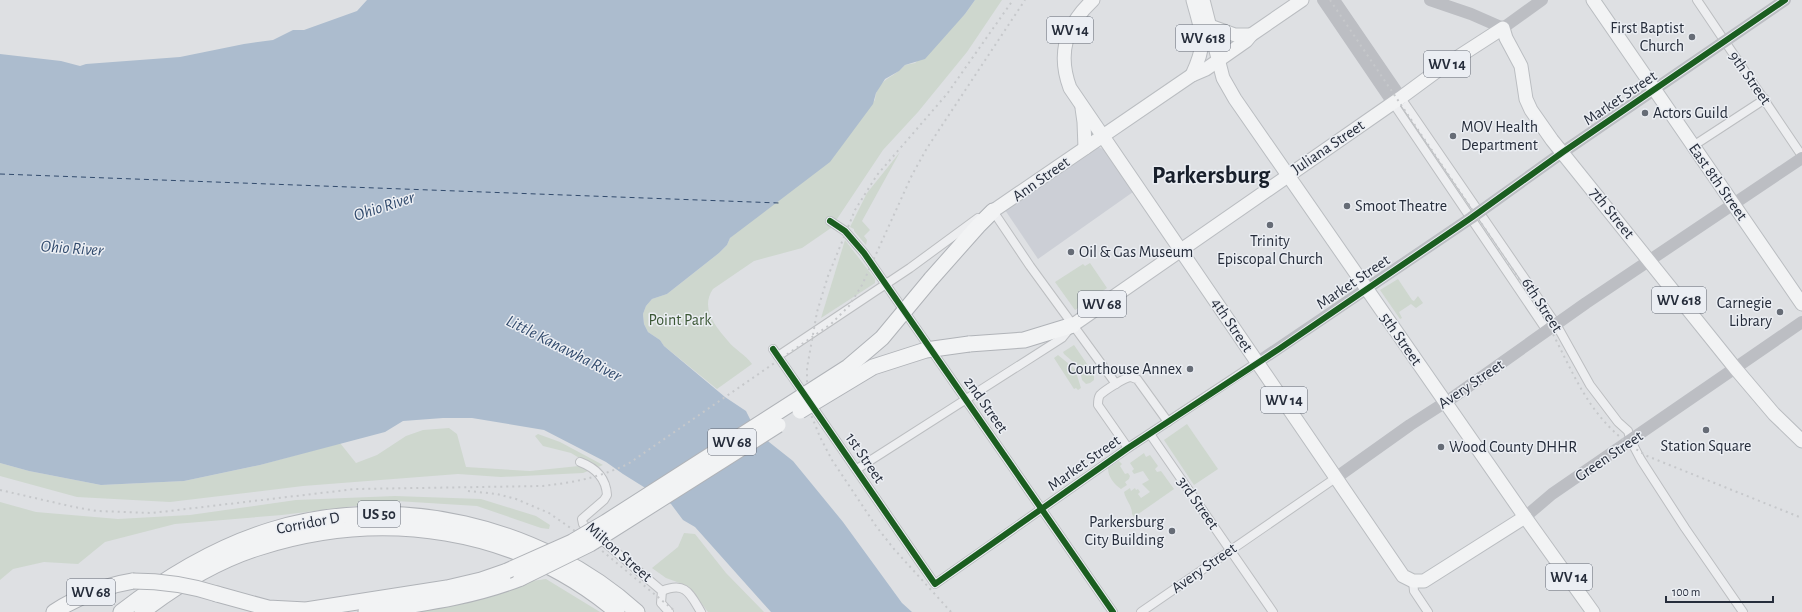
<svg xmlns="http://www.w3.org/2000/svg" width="1802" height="612" font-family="'Alegreya Sans',sans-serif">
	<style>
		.built { fill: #cccfd6 }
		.green { fill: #ced7ce }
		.water { fill: #acbcce }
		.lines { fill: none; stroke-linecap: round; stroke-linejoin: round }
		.ferry { stroke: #324b6d; stroke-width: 1; stroke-dasharray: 5 4; stroke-linecap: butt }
		.street-casing { stroke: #bcbec1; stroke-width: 10 }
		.primary-casing { stroke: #babdc1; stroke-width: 15 }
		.highway-casing { stroke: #b0b3b8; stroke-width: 17 }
		.street { stroke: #edeef0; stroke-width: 8 }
		.secondary { stroke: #bcbec3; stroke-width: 12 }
		.primary { stroke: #f2f3f4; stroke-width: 13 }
		.highway { stroke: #f2f3f4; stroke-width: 15 }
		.rail { stroke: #c6c8cb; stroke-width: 2; stroke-dasharray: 2 4; stroke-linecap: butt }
		.highway-bridge-casing { stroke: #b0b3b8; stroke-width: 17; stroke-linecap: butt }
		.highway-bridge { stroke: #f2f3f4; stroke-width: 15 }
		.cycleway-casing { stroke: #ebeef3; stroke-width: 8 }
		.cycleway { stroke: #1b5e20; stroke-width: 6 }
		.poi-dot { fill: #666c76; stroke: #ebeef3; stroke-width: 1.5 }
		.labels { text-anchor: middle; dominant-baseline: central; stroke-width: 3; stroke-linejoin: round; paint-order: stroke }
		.shield { fill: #ebeef3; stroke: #616772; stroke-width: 1 }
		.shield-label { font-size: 15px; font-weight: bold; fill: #262d3b }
		.poi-label { font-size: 16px; fill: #262d3b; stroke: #ebeef3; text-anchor: start }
		.street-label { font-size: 16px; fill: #262d3b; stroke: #ebeef3 }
		.park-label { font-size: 16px; fill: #3a5634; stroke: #ebeef3 }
		.water-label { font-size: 17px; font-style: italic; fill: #324b6d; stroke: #ebeef3 }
		.town-label { font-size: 24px; font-weight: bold; fill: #181f2b; stroke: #ebeef3 }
	</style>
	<rect width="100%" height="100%" fill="#dee0e3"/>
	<!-- built -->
	<polygon class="built" points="1098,147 1103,149 1133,192 1038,259 1005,210"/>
	<!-- green -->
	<g class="green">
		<path d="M975,0H1002L967,52L918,112L883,150L831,228L802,248L754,261L713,289C700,308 715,326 728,341C735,350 745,354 752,364L717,389L664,346L660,340L648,332L644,324L643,314L646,306L652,299L667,294L719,253L727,245L730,238L875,100C877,78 893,79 905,65L915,63L965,14Z"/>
		<polygon points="900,152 862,221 870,230 864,236 867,240 866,245 854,231 854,229 850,227 867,193"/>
		<polygon points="845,240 875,279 875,283 821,318"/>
		<polygon points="1090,263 1107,288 1075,310 1055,282 1083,264 1085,266"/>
		<polygon points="1398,279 1412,300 1414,301 1418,296 1423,303 1416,308 1411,304 1399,312 1402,318 1400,319 1380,290"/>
		<polygon points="1074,345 1094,374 1094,380 1090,383 1086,384 1082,380 1079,367 1064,354 1063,352"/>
		<polygon points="1058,355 1075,369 1081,388 1078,390 1076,388 1074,389 1054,358"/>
		<polygon points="1187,424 1218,469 1194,485 1164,440"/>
		<polygon points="449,428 457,434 466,467 530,471 579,466 581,459 571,453 543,446 535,436 538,434 560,442 603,465 583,473 501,477 458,474 303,486 170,502 77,497 0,476 0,463 29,471 101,485 184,481 260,465 340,443 356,463 377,455 406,436 423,430"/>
		<path d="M1144,453L1146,457L1150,455L1158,466L1155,469L1157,472L1161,471L1174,489L1134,517L1132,514C1132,505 1126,501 1124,492L1130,488L1131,491L1135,488L1136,490L1138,489L1140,492L1138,494L1141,498L1150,492L1142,484L1149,480L1143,471L1134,474L1132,471L1134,469L1130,463Z"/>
		<path d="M1119,461L1122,464L1120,466L1125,474L1128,473L1130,476L1129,479L1125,482L1127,485L1121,489C1114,484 1108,477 1108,468Z"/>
		<polygon points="395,496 481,499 536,516 550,525 549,529 541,528 477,506 396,501 282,515 175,524 105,542 78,564 44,562 13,569 0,580 0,502 36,512 118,519 190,515 296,500"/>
		<polygon points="684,533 695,534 726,573 764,612 708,612 688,586 666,578 652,568 678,547"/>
		<polygon points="546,579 600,612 407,612 532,581"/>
	</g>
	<!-- water -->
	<polygon class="water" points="367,0 975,0 965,14 925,59 905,65 899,71 885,79 876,93 873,104 830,162 730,238 727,245 719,253 667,294 652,299 646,306 643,314 644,324 648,332 660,340 664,346 725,397 746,411 751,421 769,442 793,461 843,522 902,603 912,612 771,612 695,527 683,520 671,504 623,474 606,462 544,430 472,418 443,418 403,421 385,432 260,465 184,481 101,485 29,471 0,463 0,54 61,61 80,66 86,64 180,57 244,44 273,40 293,30 304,30 357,11"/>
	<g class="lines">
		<!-- ferry -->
		<polyline class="ferry" points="0,174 779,203"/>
		<defs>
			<g id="street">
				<polyline points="1697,0 1802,156"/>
				<polyline points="1401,98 1556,324 1590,385 1618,422 1628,431 1631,441 1641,460 1685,528 1743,612"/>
				<polyline points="1393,103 1547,331"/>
				<polyline points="1693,146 1765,99"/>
				<polyline points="990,212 993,211 1030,266 1116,384"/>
				<polyline points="830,221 845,231 864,253 1113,612"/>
				<polyline points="773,349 935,584 1128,448 1258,362"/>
				<polyline points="778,356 910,268 978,218"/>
				<polyline points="1150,434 1273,612"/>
				<path d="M1128,448L1098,405C1098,401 1098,398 1100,395C1104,391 1125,377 1131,377C1132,377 1135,379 1137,379L1168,422"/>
				<path d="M580,462C596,468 606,478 607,495L604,500L582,519L583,524L662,591L661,603L669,612"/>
				<polyline points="857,469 1062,338 1071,327"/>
				<polyline points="1413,581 1414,591 1428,612"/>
				<path d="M662,591C686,581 690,594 701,612"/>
				<polyline points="1141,612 1337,477"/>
			</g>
			<g id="primary">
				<path d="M1093,0C1066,25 1057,53 1070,88L1403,576L1413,581H1424L1525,517"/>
				<polyline points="1203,0 1223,78 1235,99 1525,517 1593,612"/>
				<polyline points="1593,0 1802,304"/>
				<polyline points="1210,26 1235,35 1251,35"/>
				<path d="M1192,75C1208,41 1202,34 1193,0"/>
				<polyline points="1082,108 1084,122 1085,148"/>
				<polyline points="993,211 1192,75 1206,69 1246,41 1251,35 1302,0"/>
				<polyline points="1073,325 1403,96 1441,68 1503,28 1506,38 1521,66 1526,99 1531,110 1552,140 1735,368 1774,414 1802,441"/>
			</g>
			<g id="highway">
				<polyline points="931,279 978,226 993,211"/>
				<polyline points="969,344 1024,340 1073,325"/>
				<polyline points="217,594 268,608 306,610 447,588 481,580 507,571"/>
				<path d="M54,612C79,596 103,586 133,581"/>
				<path d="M121,612C166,577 216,547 271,530C395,491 541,525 637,612"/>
				<path d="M142,612C176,586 217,561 258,548C382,508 516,527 617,612"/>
				<path d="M366,612C418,604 471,598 521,578"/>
			</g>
		</defs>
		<!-- street casing -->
		<use href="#street" class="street-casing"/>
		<!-- primary casing -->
		<use href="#primary" class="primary-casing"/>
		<!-- highway casing -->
		<use href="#highway" class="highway-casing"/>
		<!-- street -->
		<use href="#street" class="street"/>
		<!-- secondary -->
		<g class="secondary">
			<polyline points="1323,0 1393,103"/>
			<polyline points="1334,0 1401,98"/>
			<polyline points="1430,0 1471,14 1503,28 1542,0"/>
			<polyline points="1258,362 1471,218 1563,152 1785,0"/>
			<polyline points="1337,477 1410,425 1452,398 1586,303 1802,158"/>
			<polyline points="1525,517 1552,494 1802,322"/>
		</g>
		<!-- primary -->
		<use href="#primary" class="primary"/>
		<!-- highway -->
		<use href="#highway" class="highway"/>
		<!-- rail -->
		<g class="rail">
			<path d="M1330,0L1528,292C1538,308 1548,323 1556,340C1581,390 1596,426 1647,456L1802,518"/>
			<path d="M0,490L74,507L97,511L152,513L355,489L543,486C576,482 597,478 628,464L831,324L849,306L862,285L912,175L927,148L1025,0"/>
			<polyline points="468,491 497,494 516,499 549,513 595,545 676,612"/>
			<polyline points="951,612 894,549 876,526 832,460 820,437 812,417 807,385 807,368 817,312 828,276 855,210 877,175 947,94 1013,0"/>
		</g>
		<defs>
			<g id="highway-bridge">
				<polyline points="800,411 873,367 926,350 969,344"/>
				<polyline points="507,571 572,542 606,522 848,367 882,338 931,279"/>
				<polyline points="521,578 590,544 778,425"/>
				<path d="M133,581C163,581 189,585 217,594"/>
			</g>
		</defs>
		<!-- highway-bridge casing -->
		<use href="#highway-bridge" class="highway-bridge-casing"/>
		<!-- highway-bridge -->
		<use href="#highway-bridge" class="highway-bridge"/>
		<defs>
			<g id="cycleway">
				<polyline points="830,221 845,231 864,253 1113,612"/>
				<polyline points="773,349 935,584 1128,448 1279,349 1471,218 1563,152 1785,0"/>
			</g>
		</defs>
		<!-- cycleway casing -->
		<use href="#cycleway" class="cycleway-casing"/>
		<!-- cycleway -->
		<use href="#cycleway" class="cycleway"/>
	</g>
	<!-- markers -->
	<g class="poi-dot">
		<circle cx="1692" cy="37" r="4"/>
		<circle cx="1645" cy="113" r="4"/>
		<circle cx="1453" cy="136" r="4"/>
		<circle cx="1347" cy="206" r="4"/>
		<circle cx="1270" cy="225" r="4"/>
		<circle cx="1071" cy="252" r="4"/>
		<circle cx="1780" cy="312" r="4"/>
		<circle cx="1190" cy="369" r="4"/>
		<circle cx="1706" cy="430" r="4"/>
		<circle cx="1441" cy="447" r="4"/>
		<circle cx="1172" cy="531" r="4"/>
	</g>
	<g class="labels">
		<!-- shield labels -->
		<g class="shield">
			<rect x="1047" y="17" width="46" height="26" rx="3"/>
			<rect x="1176" y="25" width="54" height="26" rx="3"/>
			<rect x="1424" y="51" width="46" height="26" rx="3"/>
			<rect x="1652" y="287" width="54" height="26" rx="3"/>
			<rect x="1078" y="291" width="48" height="26" rx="3"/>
			<rect x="1261" y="387" width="46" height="26" rx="3"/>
			<rect x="708" y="429" width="48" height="26" rx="3"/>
			<rect x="358" y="501" width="42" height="26" rx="3"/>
			<rect x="1546" y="564" width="46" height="26" rx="3"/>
			<rect x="67" y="579" width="48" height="26" rx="3"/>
		</g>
		<g class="shield-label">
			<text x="1070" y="30">WV 14</text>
			<text x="1203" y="38">WV 618</text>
			<text x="1447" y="64">WV 14</text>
			<text x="1679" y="300">WV 618</text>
			<text x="1102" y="304">WV 68</text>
			<text x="1284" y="400">WV 14</text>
			<text x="732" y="442">WV 68</text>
			<text x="379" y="514">US 50</text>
			<text x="1569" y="577">WV 14</text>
			<text x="91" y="592">WV 68</text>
		</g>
		<!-- poi labels -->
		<g class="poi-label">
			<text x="1684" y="28" text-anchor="end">First Baptist<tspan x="1684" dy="18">Church</tspan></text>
			<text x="1653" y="113">Actors Guild</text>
			<text x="1461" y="127">MOV Health<tspan x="1461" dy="18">Department</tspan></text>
			<text x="1355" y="206">Smoot Theatre</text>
			<text x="1270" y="241" text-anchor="middle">Trinity<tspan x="1270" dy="18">Episcopal Church</tspan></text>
			<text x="1079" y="252">Oil &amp; Gas Museum</text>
			<text x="1772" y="303" text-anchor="end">Carnegie<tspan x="1772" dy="18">Library</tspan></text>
			<text x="1182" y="369" text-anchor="end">Courthouse Annex</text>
			<text x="1706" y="446" text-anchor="middle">Station Square</text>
			<text x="1449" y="447">Wood County DHHR</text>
			<text x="1164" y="522" text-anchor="end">Parkersburg<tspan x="1164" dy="18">City Building</tspan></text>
		</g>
		<!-- street labels -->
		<g class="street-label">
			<text transform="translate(1750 78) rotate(55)">9th Street</text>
			<text transform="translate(1620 98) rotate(-34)">Market Street</text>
			<text transform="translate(1328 147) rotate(-34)">Juliana Street</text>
			<text transform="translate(1041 179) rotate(-35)">Ann Street</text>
			<text transform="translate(1718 182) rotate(55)">East 8th Street</text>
			<text transform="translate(1612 213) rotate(51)">7th Street</text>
			<text transform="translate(1353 282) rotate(-34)">Market Street</text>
			<text transform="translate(1542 305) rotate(57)">6th Street</text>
			<text transform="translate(1232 325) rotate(56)">4th Street</text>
			<text transform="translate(1401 339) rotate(55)">5th Street</text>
			<text transform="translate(1471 384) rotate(-34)">Avery Street</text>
			<text transform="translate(986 405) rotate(55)">2nd Street</text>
			<text transform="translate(1609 456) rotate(-34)">Green Street</text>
			<text transform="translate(865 458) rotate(56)">1st Street</text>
			<text transform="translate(1084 463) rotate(-35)">Market Street</text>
			<text transform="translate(1198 503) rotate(55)">3rd Street</text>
			<text transform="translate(308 523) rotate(-11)">Corridor D</text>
			<text transform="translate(619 552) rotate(41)">Milton Street</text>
			<text transform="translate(1204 568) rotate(-35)">Avery Street</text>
		</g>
		<!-- park labels -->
		<g class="park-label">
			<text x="680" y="320">Point Park</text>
		</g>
		<!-- water labels -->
		<g class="water-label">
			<text transform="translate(384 206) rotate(-18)">Ohio River</text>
			<text transform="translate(72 248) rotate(4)">Ohio River</text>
			<text transform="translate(564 348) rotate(27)">Little Kanawha River</text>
		</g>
		<!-- town labels -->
		<g class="town-label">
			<text x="1211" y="176">Parkersburg</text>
		</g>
	</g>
	<!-- scale -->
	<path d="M1666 596v6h107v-6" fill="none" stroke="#262d3b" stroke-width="2"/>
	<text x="1672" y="596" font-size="12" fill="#262d3b" stroke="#ebeef3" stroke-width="3" paint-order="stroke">100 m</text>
</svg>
